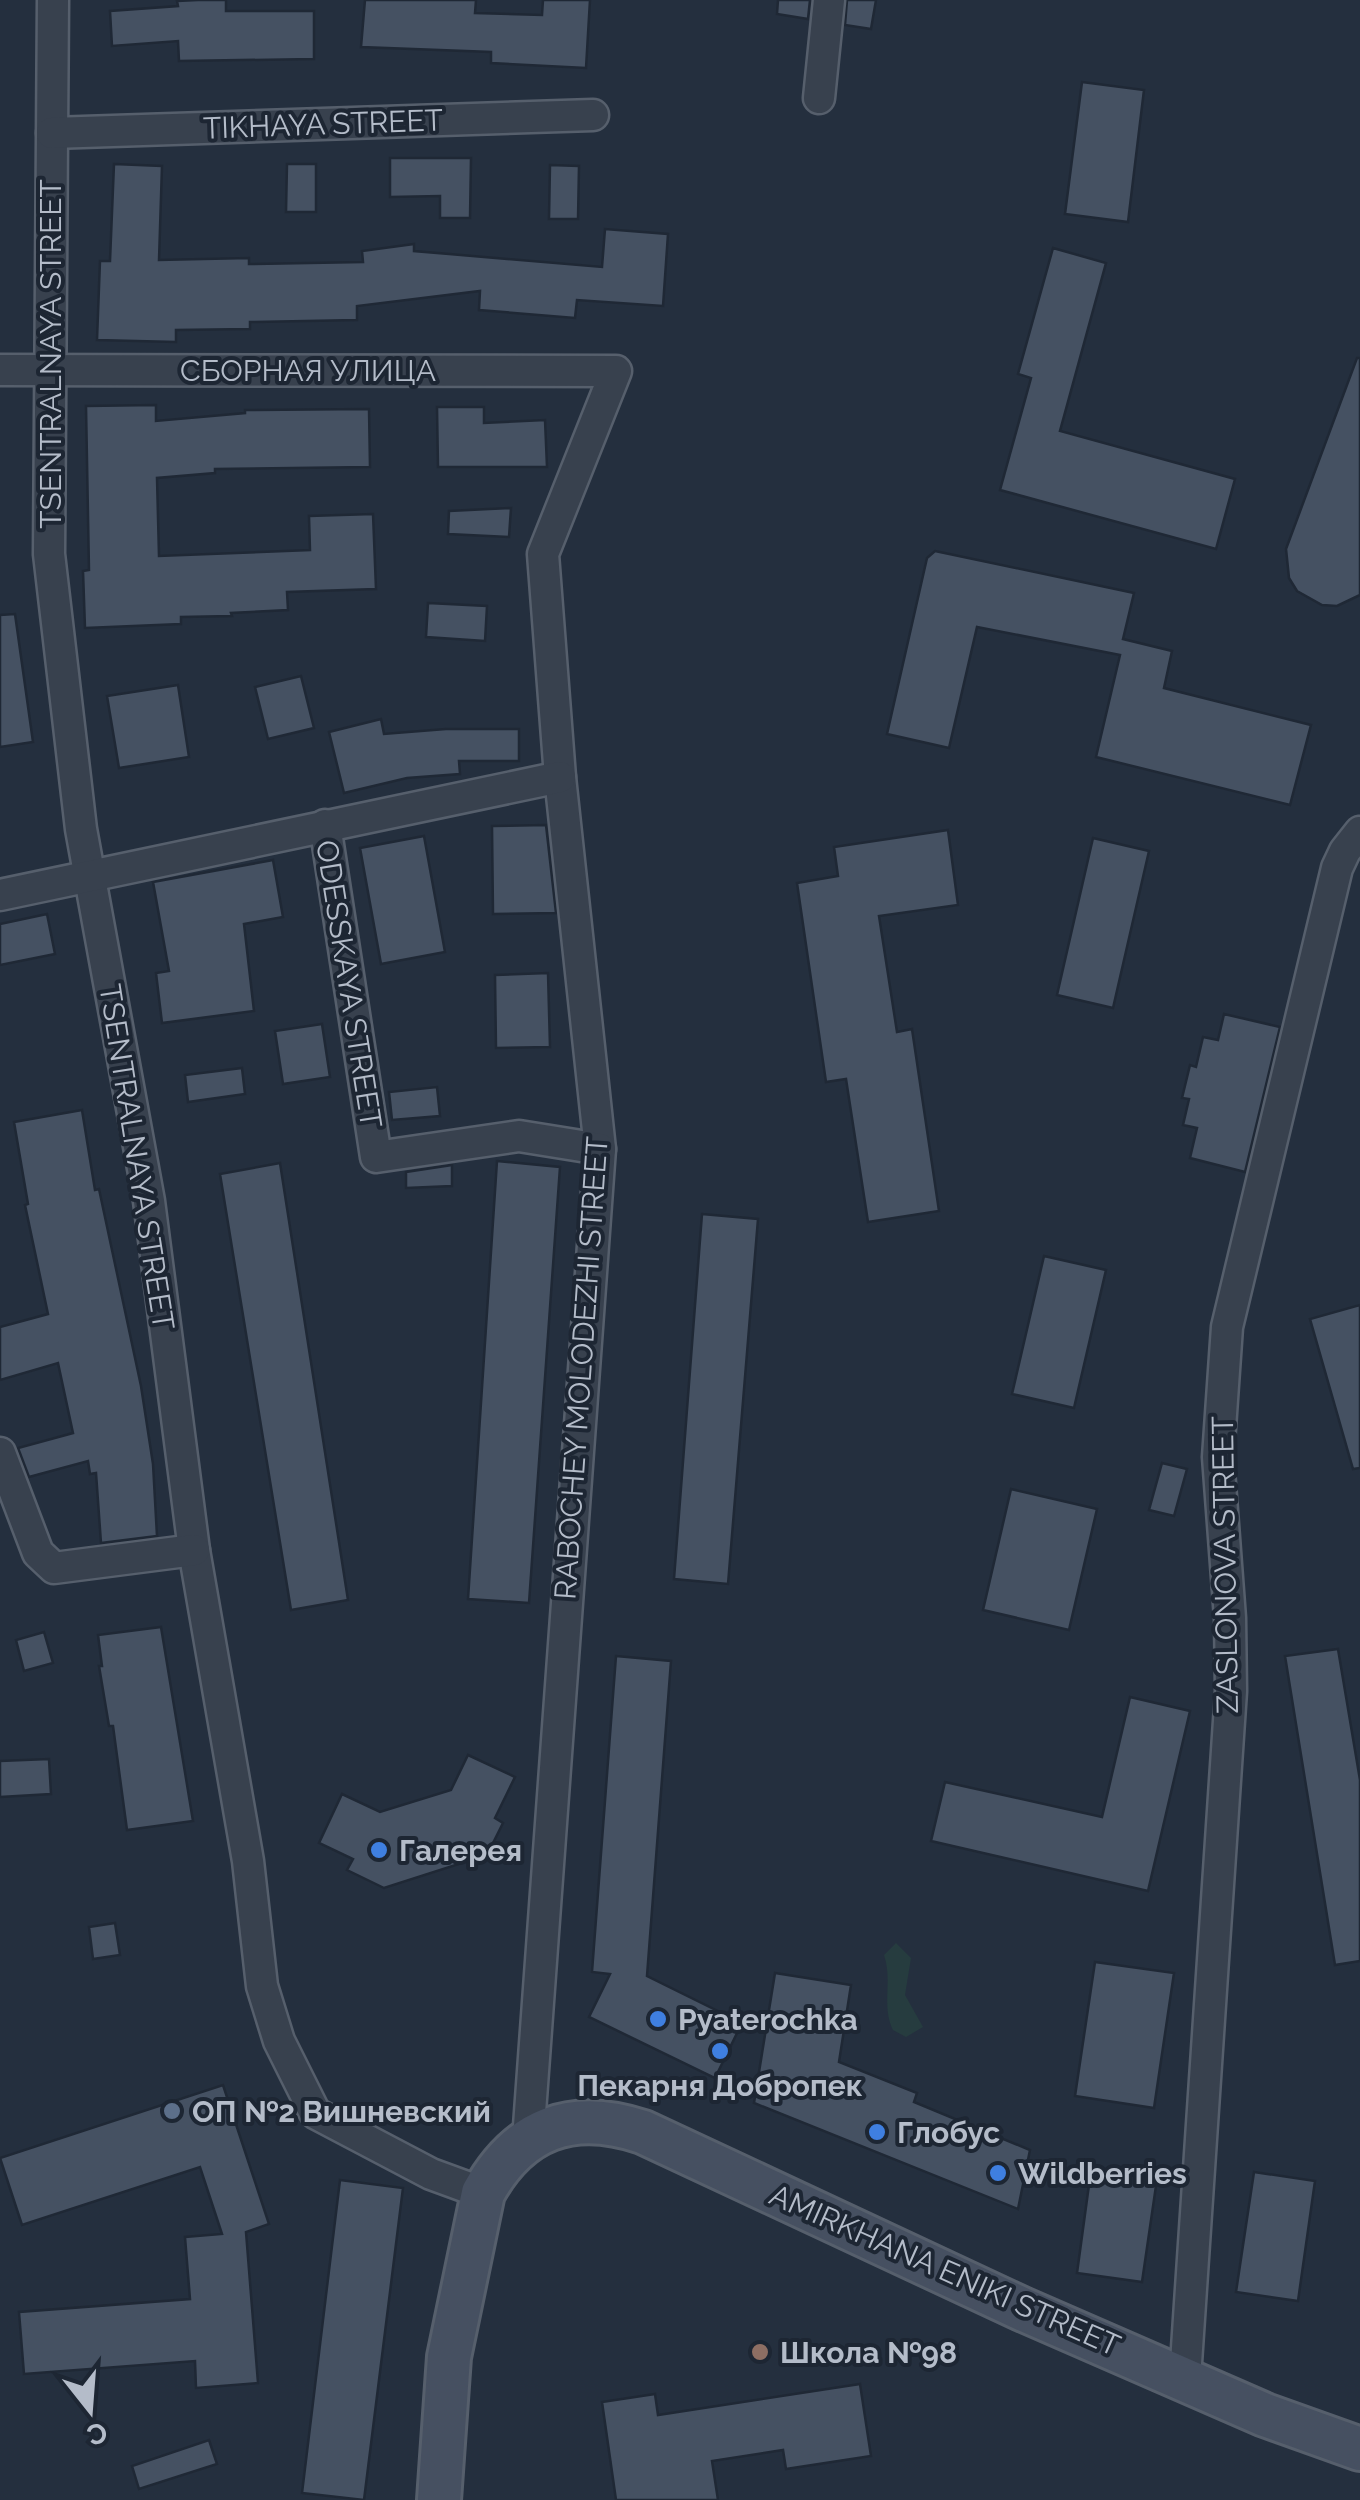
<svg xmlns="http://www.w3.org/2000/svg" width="1360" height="2500" font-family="Raleway,sans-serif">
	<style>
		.green { fill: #263c3f }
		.building { fill: #455162; stroke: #1f2835; stroke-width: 2.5 }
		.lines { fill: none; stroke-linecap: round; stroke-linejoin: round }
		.street-casing { stroke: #565f6c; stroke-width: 35 }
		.secondary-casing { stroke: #565f6c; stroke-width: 48 }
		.street { stroke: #38414e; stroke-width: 30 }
		.secondary { stroke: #465061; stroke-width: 42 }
		.shop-dot { fill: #3f7fe0; stroke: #1d2633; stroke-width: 4 }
		.service-dot { fill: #5c6f8a; stroke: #1d2633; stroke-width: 4 }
		.education-dot { fill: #8d6e63; stroke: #1d2633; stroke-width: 4 }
		.labels { text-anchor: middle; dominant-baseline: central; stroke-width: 8; stroke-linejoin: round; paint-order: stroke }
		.street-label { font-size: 30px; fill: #b4bcc9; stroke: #1d2633 }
		.poi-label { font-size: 30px; font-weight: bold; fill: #b4bcc9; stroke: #1d2633; text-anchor: start }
	</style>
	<rect width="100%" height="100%" fill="#242f3e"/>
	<!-- green -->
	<path class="green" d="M896,1943L911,1958L905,1995L923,2027L906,2037L893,2030C881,2006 893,1981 884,1955Z"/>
	<!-- building -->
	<g class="building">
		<polygon points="198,0 226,0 226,11 314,11 314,59 179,61 178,41 112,46 110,11 178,6 177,1"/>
		<polygon points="365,0 476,0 475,13 542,15 543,0 590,0 586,68 491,63 491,52 361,47"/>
		<polygon points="778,0 810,0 808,19 777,14"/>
		<polygon points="847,0 876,0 871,29 845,25"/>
		<polygon points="1082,82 1144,90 1128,222 1065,214"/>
		<polygon points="390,158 471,158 470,218 440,218 440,196 390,197"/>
		<polygon points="114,164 162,166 159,260 249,258 249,264 363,262 362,251 414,244 414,251 602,267 605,229 668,234 663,306 577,300 575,318 479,310 480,291 357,306 357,320 250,322 250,329 176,330 176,342 97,340 100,261 110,261"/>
		<polygon points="287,164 316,164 316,212 286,212"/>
		<polygon points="550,165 579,166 578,219 549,219"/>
		<polygon points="1053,248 1106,263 1060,431 1235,479 1216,549 1000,490 1031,378 1018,374"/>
		<polygon points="1357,358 1360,358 1360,595 1337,606 1322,605 1297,591 1289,578 1286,549"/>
		<polygon points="156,405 156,421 245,413 245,410 369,409 370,467 215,469 215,473 157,478 159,556 310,550 309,516 373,514 376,589 287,592 288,610 231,613 232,616 181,617 181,624 85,628 83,571 89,570 86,406"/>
		<polygon points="437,407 484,407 484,423 545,420 547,467 438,467"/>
		<polygon points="511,508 509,537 448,534 449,511"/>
		<polygon points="935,551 1134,593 1123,639 1172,651 1164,688 1311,725 1290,805 1096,757 1120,655 977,627 949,748 887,734 927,558"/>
		<polygon points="428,603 487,606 485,641 426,637"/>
		<polygon points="15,614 33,742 0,747 0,615"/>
		<polygon points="301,676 314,728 268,739 255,687"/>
		<polygon points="178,685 189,757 119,768 107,696"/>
		<polygon points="381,719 384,734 446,729 519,729 519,761 459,761 460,774 407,778 344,793 329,732"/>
		<polygon points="546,825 556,913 493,914 492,826"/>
		<polygon points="948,830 958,905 879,916 897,1032 912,1029 939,1211 868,1222 846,1079 826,1082 797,883 838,876 834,847"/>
		<polygon points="424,836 445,952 381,964 360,848"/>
		<polygon points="1093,838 1149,851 1113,1008 1057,995"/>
		<polygon points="273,860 283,917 244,924 254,1011 162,1023 156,973 169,971 153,882"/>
		<polygon points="47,914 55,954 0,965 0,924"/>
		<polygon points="548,973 550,1047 496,1048 495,975"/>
		<polygon points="1224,1014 1280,1027 1245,1172 1190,1158 1197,1128 1183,1125 1189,1099 1182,1098 1190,1065 1196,1067 1203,1037 1218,1040"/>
		<polygon points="322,1024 330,1077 283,1084 275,1031"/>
		<polygon points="242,1068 245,1094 188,1102 185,1075"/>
		<polygon points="437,1087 440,1116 392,1120 389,1092"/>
		<polygon points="82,1110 95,1190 99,1189 141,1386 153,1464 157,1536 101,1543 96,1473 90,1474 88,1461 29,1477 18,1448 73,1433 58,1363 0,1380 0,1327 48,1314 25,1205 28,1204 14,1122"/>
		<polygon points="497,1161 560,1167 529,1603 468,1599"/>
		<polygon points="280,1163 348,1600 291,1610 220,1174"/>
		<polygon points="452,1165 452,1186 406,1188 406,1172"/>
		<polygon points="702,1214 758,1219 728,1584 674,1579"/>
		<polygon points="1044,1256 1106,1270 1074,1408 1012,1394"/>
		<polygon points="1360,1305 1360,1468 1353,1469 1310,1319"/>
		<polygon points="1162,1463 1187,1469 1174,1516 1149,1510"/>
		<polygon points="1011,1489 1097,1509 1069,1630 983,1610"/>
		<polygon points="161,1627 193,1821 127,1830 113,1726 109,1726 99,1666 102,1666 98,1635"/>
		<polygon points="44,1632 53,1663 24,1671 16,1640"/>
		<polygon points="1338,1649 1360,1780 1360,1961 1335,1965 1285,1656"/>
		<polygon points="616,1656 671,1661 647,1976 742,2023 715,2078 589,2017 610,1974 592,1972"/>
		<polygon points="1130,1697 1190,1711 1148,1891 931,1841 945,1782 1102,1817"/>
		<polygon points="468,1755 515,1777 495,1818 503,1823 487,1855 384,1888 347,1870 353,1859 319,1843 342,1794 380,1812 451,1790"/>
		<polygon points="49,1759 51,1794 0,1797 0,1761"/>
		<polygon points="115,1923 120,1955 93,1959 89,1927"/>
		<polygon points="1095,1962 1174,1973 1154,2108 1075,2096"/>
		<polygon points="775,1973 851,1985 839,2062 917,2093 914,2102 1030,2150 1018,2209 754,2103"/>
		<polygon points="223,2085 269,2224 246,2232 258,2383 196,2388 195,2361 24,2374 19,2312 190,2299 185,2237 222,2234 200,2167 22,2225 0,2158"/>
		<polygon points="1091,2170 1157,2179 1142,2282 1077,2273"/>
		<polygon points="1254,2172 1315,2181 1298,2301 1236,2292"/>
		<polygon points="340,2180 403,2188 364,2500 302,2493"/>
		<polygon points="860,2384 871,2456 786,2469 783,2450 712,2461 718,2500 616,2500 602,2402 655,2394 658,2415"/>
		<polygon points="209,2440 217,2464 139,2489 132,2466"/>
	</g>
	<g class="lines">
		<defs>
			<g id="street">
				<polyline points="53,0 49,554 81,829 149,1201 194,1550 248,1861 262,1986 279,2041 315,2113 431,2174 483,2193"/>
				<polyline points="819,98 829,0"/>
				<polyline points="52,133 593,115"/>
				<polyline points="0,370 616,371 543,554 560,777 600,1149 528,2140"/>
				<polyline points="325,825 376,1157 519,1136 600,1149"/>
				<polyline points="0,895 560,777"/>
				<polyline points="0,1453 38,1553 54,1568 194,1550"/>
				<polyline points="1185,2378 1231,1691 1230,1618 1218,1457 1227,1327 1337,868 1345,851 1360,832"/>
			</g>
			<path id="secondary" d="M439,2500L449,2357L483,2193C519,2128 572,2108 643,2132L1022,2309L1265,2415L1360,2449"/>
		</defs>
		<!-- street casing -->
		<use href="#street" class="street-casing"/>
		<!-- secondary casing -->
		<use href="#secondary" class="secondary-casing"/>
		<!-- street -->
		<use href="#street" class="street"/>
		<!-- secondary -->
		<use href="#secondary" class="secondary"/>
	</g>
	<!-- markers -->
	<g class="shop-dot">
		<circle cx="379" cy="1850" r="10"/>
		<circle cx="658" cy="2019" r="10"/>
		<circle cx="720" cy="2051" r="10"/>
		<circle cx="877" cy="2132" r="10"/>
		<circle cx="998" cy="2173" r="10"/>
	</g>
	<circle class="service-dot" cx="172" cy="2111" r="10"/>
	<circle class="education-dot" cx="760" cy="2352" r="10"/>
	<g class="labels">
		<!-- street labels -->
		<g class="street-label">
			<text transform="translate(323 124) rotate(-2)">TIKHAYA STREET</text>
			<text transform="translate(50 354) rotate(-90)">TSENTRALNAYA STREET</text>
			<text x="308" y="370">СБОРНАЯ УЛИЦА</text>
			<text transform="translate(349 984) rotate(81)">ODESSKAYA STREET</text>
			<text transform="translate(137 1157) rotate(81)">TSENTRALNAYA STREET</text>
			<text transform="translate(581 1368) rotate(-86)">RABOCHEY MOLODEZHI STREET</text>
			<text transform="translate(1225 1565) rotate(-91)">ZASLONOVA STREET</text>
			<text transform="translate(945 2270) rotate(24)">AMIRKHANA ENIKI STREET</text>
		</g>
		<!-- poi labels -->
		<g class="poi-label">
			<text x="399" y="1850">Галерея</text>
			<text x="678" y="2019">Pyaterochka</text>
			<text x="720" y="2085" text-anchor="middle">Пекарня Добропек</text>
			<text x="192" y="2111">ОП №2 Вишневский</text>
			<text x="897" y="2132">Глобус</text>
			<text x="1018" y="2173">Wildberries</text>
			<text x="780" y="2352">Школа №98</text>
		</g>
	</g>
	<!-- north arrow -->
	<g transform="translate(90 2410) rotate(163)" stroke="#1d2633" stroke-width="8" paint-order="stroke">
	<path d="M0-8L18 38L0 25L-18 38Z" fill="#b4bcc9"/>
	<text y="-15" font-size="28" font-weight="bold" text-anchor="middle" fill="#b4bcc9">С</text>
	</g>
</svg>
